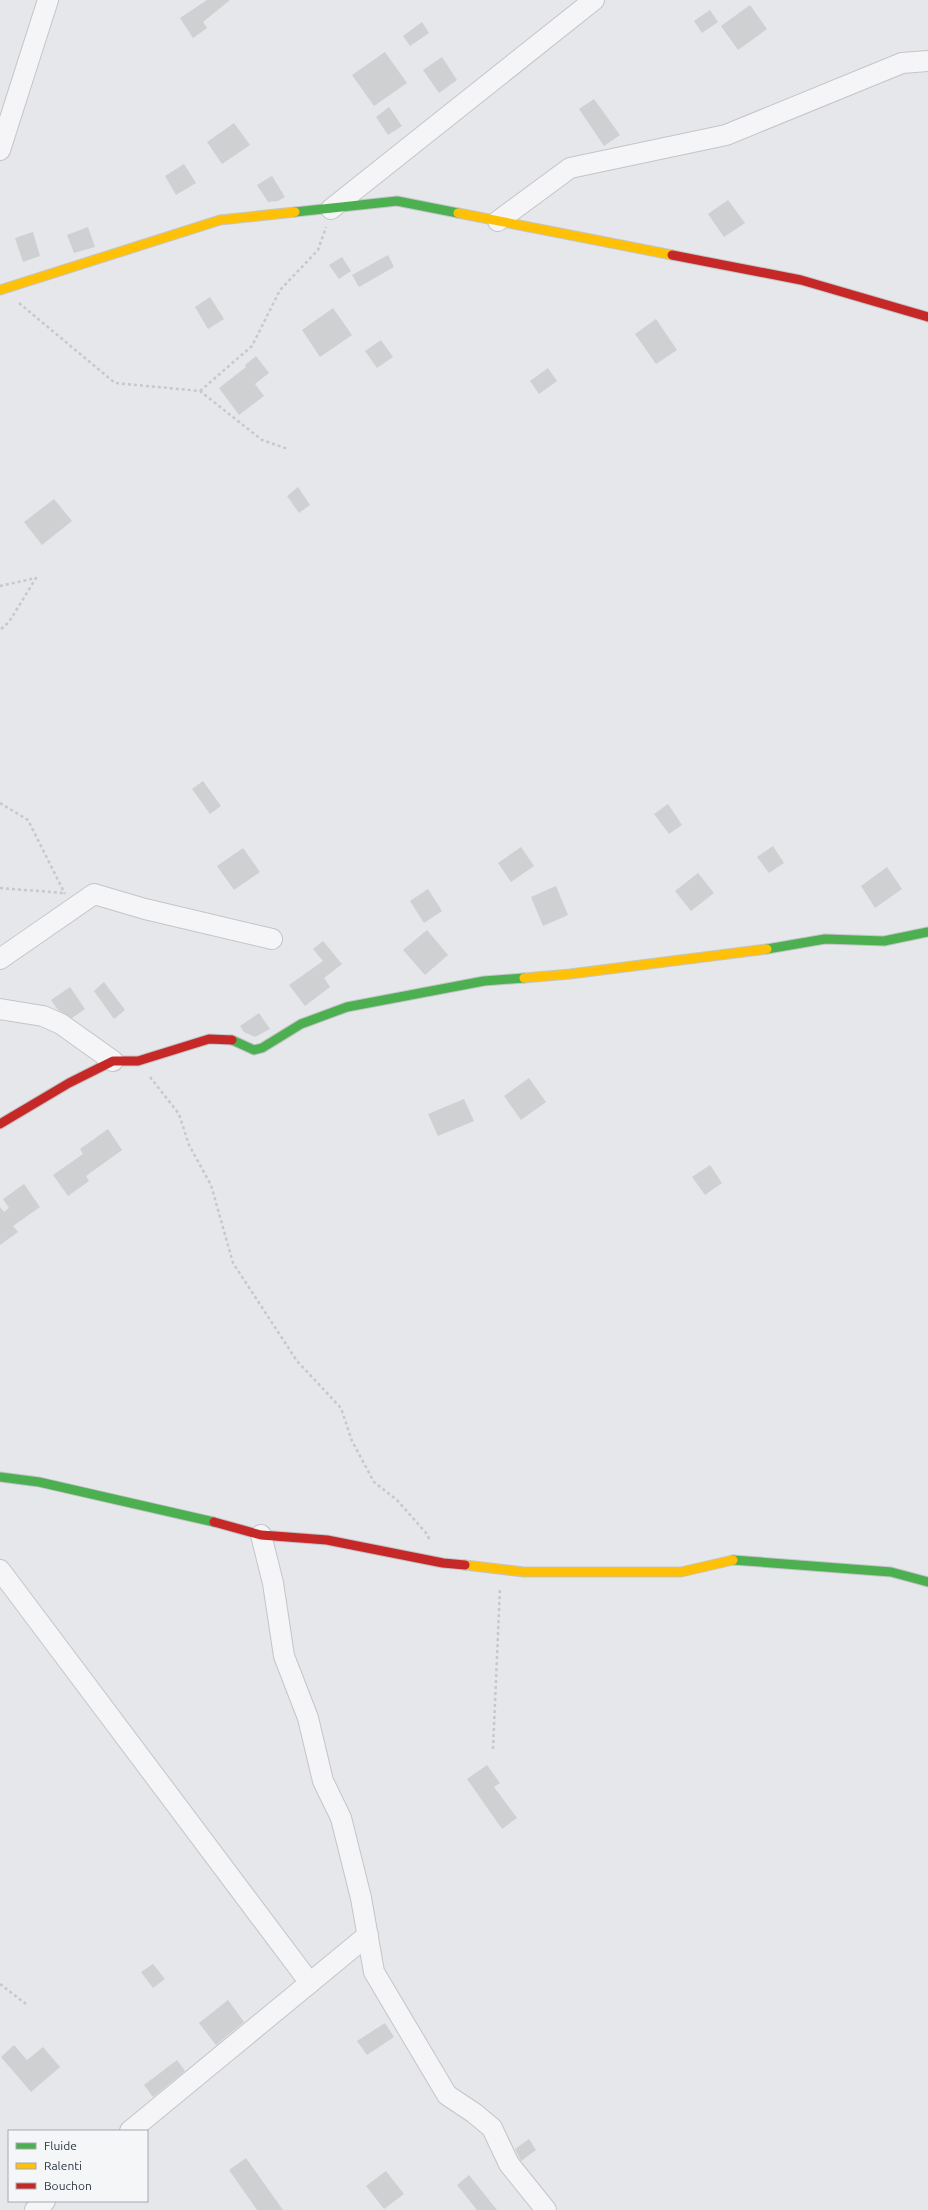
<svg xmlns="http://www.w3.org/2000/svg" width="928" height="2210" font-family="Ubuntu,sans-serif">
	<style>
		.building { fill: #ced0d2 }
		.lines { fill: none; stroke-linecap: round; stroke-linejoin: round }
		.street-casing { stroke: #c3c5c8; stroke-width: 22 }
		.fast-casing { stroke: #c3c5c8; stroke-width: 11 }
		.slow-casing { stroke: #c3c5c8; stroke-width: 11 }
		.jam-casing { stroke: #c3c5c8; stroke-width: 11 }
		.path { stroke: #c6c8ca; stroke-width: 2.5; stroke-dasharray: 3 3; stroke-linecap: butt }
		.street { stroke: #f5f5f7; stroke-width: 20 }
		.fast { stroke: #4caf50; stroke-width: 9 }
		.slow { stroke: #ffc107; stroke-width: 9 }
		.jam { stroke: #c62828; stroke-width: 9 }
	</style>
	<rect width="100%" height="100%" fill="#e5e7ea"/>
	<!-- building -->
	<g class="building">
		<polygon points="207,0 230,0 203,22 207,28 193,38 180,18"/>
		<polygon points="750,5 767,29 738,50 721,26"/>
		<polygon points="710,10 718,22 702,33 694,21"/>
		<polygon points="422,22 429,33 410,46 403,36"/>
		<polygon points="385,52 407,83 374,106 352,75"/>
		<polygon points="442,57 457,80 439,93 423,70"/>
		<polygon points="594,99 620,135 604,146 579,109"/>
		<polygon points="389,107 402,126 388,135 376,117"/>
		<polygon points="234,123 250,145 222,164 207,142"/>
		<polygon points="184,164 196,183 176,195 165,176"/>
		<polygon points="272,176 285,197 278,201 268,202 257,185"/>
		<polygon points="728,200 745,223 724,237 708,214"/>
		<polygon points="88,227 95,247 74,253 67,235"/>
		<polygon points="33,232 40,256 23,262 15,238"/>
		<polygon points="388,255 394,267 359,287 352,275"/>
		<polygon points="342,257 351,271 339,279 329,265"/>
		<polygon points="210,297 224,319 208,329 195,307"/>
		<polygon points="333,308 352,335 320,357 302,330"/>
		<polygon points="656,319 677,350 656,364 635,334"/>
		<polygon points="381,340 393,357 377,368 365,351"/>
		<polygon points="256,356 269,373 255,384 264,396 239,415 219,388 246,367 245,365"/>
		<polygon points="548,368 557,381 539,394 530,381"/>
		<polygon points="298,487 310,505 299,513 287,496"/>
		<polygon points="54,499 72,521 42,545 24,522"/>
		<polygon points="203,781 221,806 210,814 192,789"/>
		<polygon points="668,804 682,825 669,834 654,814"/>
		<polygon points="773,846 784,863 769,873 757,857"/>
		<polygon points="521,847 534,866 511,882 498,863"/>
		<polygon points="243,848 260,872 234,890 217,866"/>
		<polygon points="887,867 902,889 875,908 861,886"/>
		<polygon points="698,873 714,893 691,911 675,891"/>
		<polygon points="556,886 568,915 543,926 531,897"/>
		<polygon points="428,889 442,911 424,923 410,901"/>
		<polygon points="427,930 448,955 425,975 403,950"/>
		<polygon points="323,941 342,964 324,978 330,987 305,1006 289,985 323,961 313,949"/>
		<polygon points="104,982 125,1010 114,1019 94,991"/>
		<polygon points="70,987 85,1009 72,1018 58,1010 51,1000"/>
		<polygon points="259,1013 270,1029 255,1037 244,1032 240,1026"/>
		<polygon points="529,1078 546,1102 521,1120 504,1096"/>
		<polygon points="464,1099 474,1121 438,1136 428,1114"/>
		<polygon points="108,1129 122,1150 86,1176 89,1181 68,1196 53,1175 83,1154 80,1149"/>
		<polygon points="710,1165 722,1183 705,1195 692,1177"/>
		<polygon points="24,1184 40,1207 13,1226 18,1232 0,1245 0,1207 4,1212 9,1208 3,1199"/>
		<polygon points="487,1765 500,1783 494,1787 517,1818 502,1829 467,1779"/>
		<polygon points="153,1964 165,1979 153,1988 141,1972"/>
		<polygon points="228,2000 244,2022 216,2045 199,2023"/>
		<polygon points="385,2023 394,2037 367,2055 357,2041"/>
		<polygon points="14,2045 27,2060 43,2047 60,2067 31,2092 1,2057"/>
		<polygon points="177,2060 185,2071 153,2097 144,2085"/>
		<polygon points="529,2139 536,2150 521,2161 515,2149"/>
		<polygon points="246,2158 283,2210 257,2210 229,2170"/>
		<polygon points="386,2171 404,2194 384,2209 366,2186"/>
		<polygon points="469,2175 497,2210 477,2210 457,2185"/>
	</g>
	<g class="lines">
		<defs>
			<g id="street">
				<polyline points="0,150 48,0"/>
				<polyline points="331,209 594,0"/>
				<polyline points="498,221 570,168 726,135 902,63 928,61"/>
				<polyline points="0,959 94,894 145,909 272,939"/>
				<polyline points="0,1009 43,1016 61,1024 113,1061"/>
				<polyline points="261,1535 273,1583 284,1656 308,1718 323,1781 341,1818 361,1898 374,1972 447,2095 474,2113 492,2128 509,2164 546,2210"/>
				<polyline points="0,1570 310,1983"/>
				<polyline points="130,2131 368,1935"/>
				<polyline points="35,2210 45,2201"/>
			</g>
			<g id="fast">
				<polyline points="295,212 397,201 458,213"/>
				<polyline points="767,949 825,939 884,941 928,932"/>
				<polyline points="232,1040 254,1050 262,1048 301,1024 347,1007 484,981 524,978"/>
				<polyline points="0,1477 39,1482 214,1522"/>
				<polyline points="733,1560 891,1572 928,1582"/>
			</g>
			<g id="slow">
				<polyline points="458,213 672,255"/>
				<polyline points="0,290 220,220 295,212"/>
				<polyline points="524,978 570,974 767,949"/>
				<polyline points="465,1565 524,1572 681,1572 733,1560"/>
			</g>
			<g id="jam">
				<polyline points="672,255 801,280 928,317"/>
				<polyline points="0,1124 69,1083 113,1061 138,1061 209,1039 232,1040"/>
				<polyline points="214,1522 261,1535 327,1540 443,1563 465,1565"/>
			</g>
		</defs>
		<!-- street casing -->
		<use href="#street" class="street-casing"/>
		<!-- fast casing -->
		<use href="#fast" class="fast-casing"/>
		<!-- slow casing -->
		<use href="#slow" class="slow-casing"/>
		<!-- jam casing -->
		<use href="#jam" class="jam-casing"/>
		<!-- path -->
		<g class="path">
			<polyline points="19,303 115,383 200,391 262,440 288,449"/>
			<polyline points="200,391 252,346 280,290 318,250 326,227"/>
			<polyline points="0,586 36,578 9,622 0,630"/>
			<polyline points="0,803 28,820 65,894"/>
			<polyline points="0,888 63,893"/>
			<polyline points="150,1077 179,1114 189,1145 211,1185 233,1263 297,1361 341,1408 352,1441 374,1482 397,1500 427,1534 430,1541"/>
			<polyline points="493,1749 500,1588"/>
			<polyline points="0,1984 26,2004"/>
		</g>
		<!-- street -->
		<use href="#street" class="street"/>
		<!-- fast -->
		<use href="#fast" class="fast"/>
		<!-- slow -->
		<use href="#slow" class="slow"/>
		<!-- jam -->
		<use href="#jam" class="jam"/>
	</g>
	<!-- legend -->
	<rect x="8" y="2130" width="140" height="72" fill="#f4f6f8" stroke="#a4a9af"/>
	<rect x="16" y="2143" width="20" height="6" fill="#4caf50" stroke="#a4a9af"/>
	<text x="44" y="2150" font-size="12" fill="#2d3642">Fluide</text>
	<rect x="16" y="2163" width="20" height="6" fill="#ffc107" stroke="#a4a9af"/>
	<text x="44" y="2170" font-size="12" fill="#2d3642">Ralenti</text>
	<rect x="16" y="2183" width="20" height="6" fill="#c62828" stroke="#a4a9af"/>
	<text x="44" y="2190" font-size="12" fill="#2d3642">Bouchon</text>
</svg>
